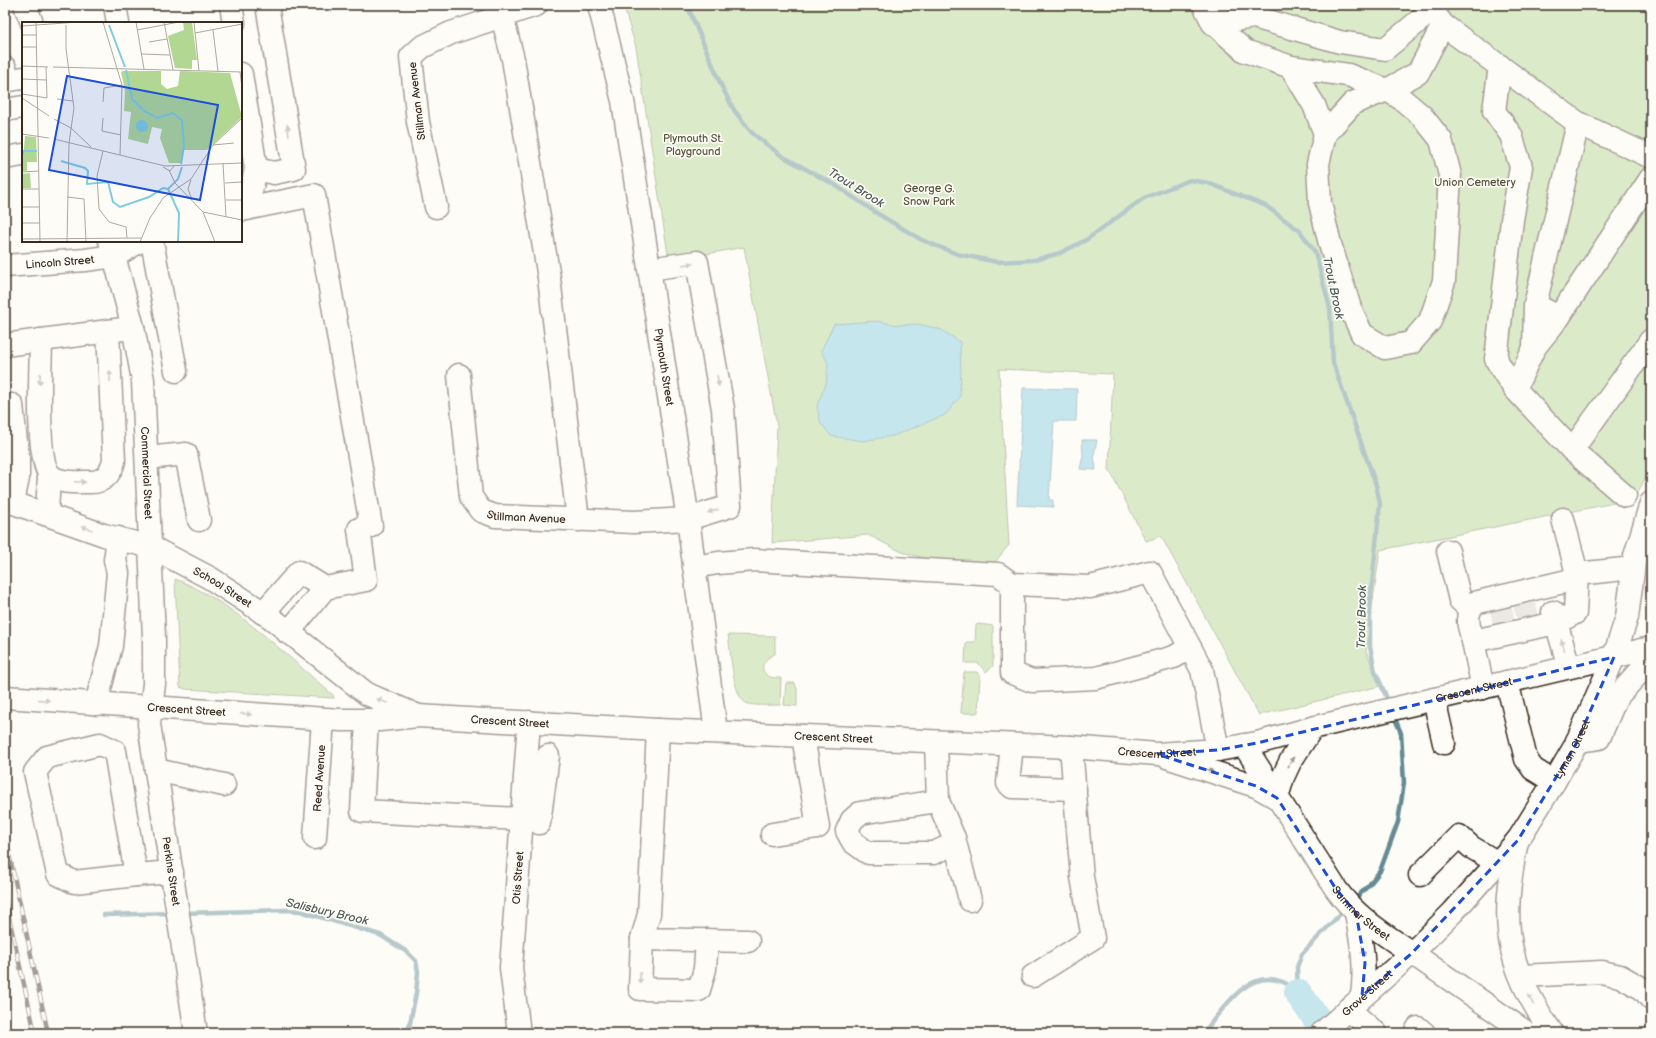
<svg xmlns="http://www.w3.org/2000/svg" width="1656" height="1038" font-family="'Balsamiq Sans',sans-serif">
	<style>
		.green { fill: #b2d792; stroke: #768058 }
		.water { fill: #80ccdf; stroke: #648b92 }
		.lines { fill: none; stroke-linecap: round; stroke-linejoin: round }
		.stream { stroke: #648b92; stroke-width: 4.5 }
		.river { stroke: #80ccdf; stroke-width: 28 }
		.minor-tunnel { stroke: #d6d2cc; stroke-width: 22; stroke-dasharray: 22 11; stroke-linecap: butt }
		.minor-casing { stroke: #3b2a1e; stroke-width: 25 }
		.major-casing { stroke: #3b2a1e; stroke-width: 25 }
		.minor { stroke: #fdfcf7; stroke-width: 22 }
		.major { stroke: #fdfcf7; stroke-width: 22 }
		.rail-casing { stroke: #3b2a1e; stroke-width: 4.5 }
		.rail { stroke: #fdfcf7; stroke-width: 3; stroke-dasharray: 9; stroke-linecap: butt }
		.oneway { fill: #9c938a }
		.marked { fill: none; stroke: #1d4ed8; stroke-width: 3; stroke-dasharray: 8 5; stroke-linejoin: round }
		.labels { text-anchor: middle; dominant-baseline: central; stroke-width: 3.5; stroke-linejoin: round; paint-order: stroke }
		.street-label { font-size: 11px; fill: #3b2a1e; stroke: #fdfcf7 }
		.park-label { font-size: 11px; fill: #59553b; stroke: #fdfcf7 }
		.water-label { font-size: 12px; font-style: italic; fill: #505b58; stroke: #fdfcf7 }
		.inset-river { fill: none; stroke: #80ccdf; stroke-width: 2 }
		.inset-road { fill: none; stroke: #afa8a0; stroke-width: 1 }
		.view { fill: #1d4ed8; fill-opacity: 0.15; stroke: #1d4ed8; stroke-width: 2 }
		.inset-edge { fill: none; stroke: #3b2a1e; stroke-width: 2 }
	</style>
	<rect width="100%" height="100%" fill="#fdfcf7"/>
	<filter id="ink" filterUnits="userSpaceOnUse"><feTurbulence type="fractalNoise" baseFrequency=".025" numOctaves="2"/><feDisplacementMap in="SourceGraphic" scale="8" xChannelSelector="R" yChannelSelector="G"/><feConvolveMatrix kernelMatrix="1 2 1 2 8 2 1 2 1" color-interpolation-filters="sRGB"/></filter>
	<g filter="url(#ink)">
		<!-- green -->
		<g class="green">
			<polygon points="623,5 1651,5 1651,468 1634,499 1380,550 1366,651 1380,686 1259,715 1161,536 1146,541 1109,469 1113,374 999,369 1009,545 995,562 932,560 902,552 868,535 772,543 777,426 744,247 669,261 636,47"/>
			<path d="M175,579C230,599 288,657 333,695L334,698L185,689L180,687Z"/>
			<polygon points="979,624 993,626 993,666 986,672 978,663 965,663 966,642 975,642 976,625"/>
			<path d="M728,635L775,636V654C765,658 757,668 768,676C771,678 777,678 781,678L780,705C770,705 757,706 748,704C732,699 731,650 728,635Z"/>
			<polygon points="964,672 977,672 980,676 978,712 976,713 961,713"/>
			<polygon points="786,683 795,683 796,687 797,688 797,706 784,705"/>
		</g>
		<!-- water -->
		<g class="water">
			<polygon points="876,321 899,325 919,324 942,330 960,342 961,371 960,397 945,415 893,436 863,441 831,436 820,422 817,405 826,384 828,363 821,351 834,324"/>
			<polygon points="1023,388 1077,389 1076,421 1054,421 1049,500 1053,500 1053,507 1017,505"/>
			<polygon points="1082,440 1097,440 1094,455 1096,470 1080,469 1083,455"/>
		</g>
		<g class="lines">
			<!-- stream -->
			<g class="stream">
				<polyline points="687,5 722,87 734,110 752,133 782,156 835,185 878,214 922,240 957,254 997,262 1034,260 1060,253 1086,240 1144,198 1190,180 1208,183 1266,206 1300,231 1315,252 1330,308 1333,363 1376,485 1380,503 1370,604 1370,647 1375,671 1389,703"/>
				<polyline points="1353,901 1369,885 1380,871 1398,822 1404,783 1401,733 1393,714"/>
				<polyline points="184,913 287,910 300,911 380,935 407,952 416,961 418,972 416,993 408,1033"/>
				<polyline points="104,915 172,913"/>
				<polyline points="1298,993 1297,967 1302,954 1345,909"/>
				<path d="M1203,1033C1222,1011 1247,967 1283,982C1288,984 1294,989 1298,993"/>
			</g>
			<!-- river -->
			<polyline class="river" points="1298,993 1327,1033"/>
			<!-- minor-tunnel -->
			<g class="minor-tunnel">
				<polyline points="1523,600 1528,618"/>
				<polyline points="1500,605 1504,623"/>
			</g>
			<defs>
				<g id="minor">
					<polyline points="115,5 118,23"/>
					<polyline points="231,5 234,23"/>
					<path id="s1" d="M599,5L623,101L688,519L716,732"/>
					<polyline points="1204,5 1213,23 1218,5"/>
					<polyline points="502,16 513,59 549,278 578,520"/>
					<polyline points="1443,25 1418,73 1387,90 1348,75 1291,67 1245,51 1213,23 1254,17 1340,42 1385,49 1432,10 1443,25 1578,123 1535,305 1534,348 1559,317 1535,305"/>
					<polyline points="1500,66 1494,111 1511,135 1521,167 1512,220 1496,359 1504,373 1515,389 1572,450 1625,496"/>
					<polyline points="1291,67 1314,105 1325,134"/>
					<polyline points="5,68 8,77 10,80 23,78"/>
					<polyline points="241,74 256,169 274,173 294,169 267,5"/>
					<polygon points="1387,90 1403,100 1422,116 1441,140 1450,175 1444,281 1430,321 1411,343 1385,348 1362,334 1350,308 1330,244 1320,203 1318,164 1325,134 1353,103"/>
					<polyline points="5,110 23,107"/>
					<polyline points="1578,123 1651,157"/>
					<polyline points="5,158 23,155"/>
					<polyline points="436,207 418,122 411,57 422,47 451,33 536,5"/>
					<polyline points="247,209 256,169"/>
					<polyline points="241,210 314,195 371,526 359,529 366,580 325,588 288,633"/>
					<polyline points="152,241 176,371"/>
					<path id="s2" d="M5,266L85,260L115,256L140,241"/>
					<polyline points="1559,317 1651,178"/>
					<path d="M41,340C41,363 35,462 51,476C61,484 77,482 89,482C103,483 111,474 114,461L108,331"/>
					<polyline points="5,345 123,329"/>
					<path id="s3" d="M459,375L471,497L481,511L495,516L634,522L688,519L730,506L723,409L697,262L649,269"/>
					<polyline points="1515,389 1534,348"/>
					<polyline points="12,405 18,460"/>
					<polyline points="1572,450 1651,340"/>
					<polyline points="147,458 186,454 199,520"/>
					<polyline points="5,460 18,460 18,478 13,502"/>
					<polyline points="5,500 104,535 151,547"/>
					<polyline points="47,514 49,475"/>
					<polyline points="1563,519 1577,574"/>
					<polyline points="1448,551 1460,600 1470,609"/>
					<polyline points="694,567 718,563 754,560 998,574 1012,584 1090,587 1150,572 1202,670 1218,750"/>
					<polyline points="1012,584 1012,673 1032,681 1096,678 1174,657 1190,648"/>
					<polyline points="1553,612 1569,667"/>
					<polyline points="263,613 299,572 325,588"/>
					<path d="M1473,641C1469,625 1464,618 1474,603L1576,579"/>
					<polyline points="1507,682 1526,759 1533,769 1554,782"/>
					<polyline points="1483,688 1473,641 1556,623 1575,613 1577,574 1633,568"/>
					<polyline points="1434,699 1444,743"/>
					<polyline points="96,704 111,646 118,573 115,560 118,538"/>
					<path id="s4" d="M151,708L149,724L196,1033"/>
					<polyline points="367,720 362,811 522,819"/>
					<polyline points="658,730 649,914 642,939 748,941"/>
					<polyline points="1577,741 1599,738 1616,698 1646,665 1641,650"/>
					<polyline points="936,742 938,801 954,838 970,900"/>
					<polygon points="100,744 115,751 136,875 74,882 58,874 35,772 47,757"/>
					<polyline points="1012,745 1008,783 1012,787 1075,789"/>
					<path id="s5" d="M1244,745L1336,889C1358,920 1389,937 1419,958C1455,983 1491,1008 1527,1033"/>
					<polyline points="156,770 224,785"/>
					<polyline points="938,801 860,813 852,820 847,831 853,842 868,853 934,853 949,846 954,838"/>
					<polyline points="539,823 548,756"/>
					<polyline points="772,834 818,827 803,736"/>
					<path id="s6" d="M315,838L323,719"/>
					<polyline points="136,875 172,872"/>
					<polyline points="1420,875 1459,836 1471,847 1498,863"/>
					<polyline points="642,939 640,989 699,990 705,969 707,940"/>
					<polyline points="1033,976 1093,938 1082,877 1071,747"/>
					<polyline points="1521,976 1602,972 1620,976 1643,989 1651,999"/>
					<polyline points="1348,1009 1376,1033"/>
					<path id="s7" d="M519,1033L511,968L529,722"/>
					<polyline points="1415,1033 1418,1028 1424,1033"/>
				</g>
				<g id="major">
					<polyline points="25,5 32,23"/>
					<path id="s8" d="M110,241L133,327L143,380L154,638V684L151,708"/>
					<path id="s9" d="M151,547L210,578L270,617L367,694L416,715"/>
					<path id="s10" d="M5,697L341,720H380L418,716L658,730L1071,747L1157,754L1218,750L1257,743L1312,728L1651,648"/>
					<polyline points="1167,757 1256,786 1277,798 1283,777 1290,762 1312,728"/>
					<path d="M1517,841C1510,876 1504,915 1512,950C1519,981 1535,1007 1552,1033"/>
					<path d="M1356,913C1362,945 1366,964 1362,996"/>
					<path id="s11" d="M1322,1033L1412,953L1453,912L1518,840L1554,782L1575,746L1614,657L1627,617L1635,556L1651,503"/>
				</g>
			</defs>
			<!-- minor casing -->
			<use href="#minor" class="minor-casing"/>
			<!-- major casing -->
			<use href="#major" class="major-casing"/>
			<!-- minor -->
			<use href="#minor" class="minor"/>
			<!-- major -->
			<use href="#major" class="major"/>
			<defs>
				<g id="rail">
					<polyline points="5,835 48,1033"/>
					<polyline points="5,900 35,1033"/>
				</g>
			</defs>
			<!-- rail casing -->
			<use href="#rail" class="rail-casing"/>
			<!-- rail -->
			<use href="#rail" class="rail"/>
		</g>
		<!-- one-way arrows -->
		<defs><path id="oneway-solid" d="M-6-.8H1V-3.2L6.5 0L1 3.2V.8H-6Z"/></defs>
		<g class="oneway">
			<use href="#oneway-solid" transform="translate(288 130) rotate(-99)"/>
			<use href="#oneway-solid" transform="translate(688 264) rotate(-9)"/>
			<use href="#oneway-solid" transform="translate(110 376) rotate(-92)"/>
			<use href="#oneway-solid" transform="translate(40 379) rotate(92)"/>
			<use href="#oneway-solid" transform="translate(718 381) rotate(80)"/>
			<use href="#oneway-solid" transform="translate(80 482) rotate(2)"/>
			<use href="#oneway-solid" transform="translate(713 511) rotate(163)"/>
			<use href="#oneway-solid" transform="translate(87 528) rotate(-160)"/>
			<use href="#oneway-solid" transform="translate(1563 645) rotate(-107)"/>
			<use href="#oneway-solid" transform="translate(44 700) rotate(4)"/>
			<use href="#oneway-solid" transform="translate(382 701) rotate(-158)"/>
			<use href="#oneway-solid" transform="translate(246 714) rotate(4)"/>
			<use href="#oneway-solid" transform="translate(1291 762) rotate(-60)"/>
			<use href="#oneway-solid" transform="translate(1208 770) rotate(18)"/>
			<use href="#oneway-solid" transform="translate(1363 951) rotate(81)"/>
			<use href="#oneway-solid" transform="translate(640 978) rotate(91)"/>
			<use href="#oneway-solid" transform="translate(1531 1000) rotate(-116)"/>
		</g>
	</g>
	<!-- marked area -->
	<path d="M0 0H1656V1038H0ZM1614,657L1575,746L1518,840L1412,953L1362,996L1365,963L1356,913L1336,889L1277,798L1256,786L1157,754L1218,750L1257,743Z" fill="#fdfcf7" fill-opacity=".55" fill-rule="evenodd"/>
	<path class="marked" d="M1614,657L1575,746L1518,840L1412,953L1362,996L1365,963L1356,913L1336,889L1277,798L1256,786L1157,754L1218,750L1257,743Z"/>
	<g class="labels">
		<!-- street labels -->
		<g class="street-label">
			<text transform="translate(417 101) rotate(-97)">Stillman Avenue</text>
			<text stroke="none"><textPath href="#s2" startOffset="55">Lincoln Street</textPath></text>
			<text stroke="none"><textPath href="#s1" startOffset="368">Plymouth Street</textPath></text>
			<text stroke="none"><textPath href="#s8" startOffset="236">Commercial Street</textPath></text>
			<text stroke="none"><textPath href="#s3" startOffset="186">Stillman Avenue</textPath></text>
			<text stroke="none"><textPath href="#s9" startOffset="82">School Street</textPath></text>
			<text stroke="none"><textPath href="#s10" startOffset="1478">Crescent Street</textPath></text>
			<text stroke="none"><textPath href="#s10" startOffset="182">Crescent Street</textPath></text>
			<text stroke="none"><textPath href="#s10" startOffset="506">Crescent Street</textPath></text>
			<text stroke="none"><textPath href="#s10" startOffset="830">Crescent Street</textPath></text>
			<text stroke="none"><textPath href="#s11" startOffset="381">Lyman Street</textPath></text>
			<text stroke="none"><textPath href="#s10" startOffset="1154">Crescent Street</textPath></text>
			<text stroke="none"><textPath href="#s6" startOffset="60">Reed Avenue</textPath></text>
			<text stroke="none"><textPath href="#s4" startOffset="165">Perkins Street</textPath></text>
			<text stroke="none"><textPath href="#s7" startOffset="156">Otis Street</textPath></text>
			<text stroke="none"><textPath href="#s5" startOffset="206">Summer Street</textPath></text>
			<text stroke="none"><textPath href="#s11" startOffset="60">Grove Street</textPath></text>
		</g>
		<!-- park labels -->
		<g class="park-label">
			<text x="693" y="138">Plymouth St.<tspan x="693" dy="13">Playground</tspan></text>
			<text x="1475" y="182">Union Cemetery</text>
			<text x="929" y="188">George G.<tspan x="929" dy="13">Snow Park</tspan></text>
		</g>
		<!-- water labels -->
		<g class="water-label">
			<text transform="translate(856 188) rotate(32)">Trout Brook</text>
			<text transform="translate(1333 288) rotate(78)">Trout Brook</text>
			<text transform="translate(1362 617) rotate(-89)">Trout Brook</text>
			<text transform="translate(327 912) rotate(13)">Salisbury Brook</text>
		</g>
	</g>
	<!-- overview -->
	<g transform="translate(22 22)">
		<rect width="220" height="220" fill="#fdfcf7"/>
		<path d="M161,0H170L175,38H170V47L153,46L146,14L162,8ZM101,49H139V62L145,67L156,64L158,49L208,51L220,95L185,128H161L159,141H147L138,116L140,107L130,105L126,122L106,117L109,90L102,89L103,69L99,50ZM3,114L14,115L15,140H5V149H0ZM8,151L9,166H0V152Z" fill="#b2d792"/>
		<path d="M114 104a6 6 0 1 1 12 0a6 6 0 1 1-12 0Z" fill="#80ccdf"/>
		<path class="inset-river" d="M87,3L103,45M104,48L110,77L122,89L135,96L151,91L160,98L162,124L159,142M0,135L2,129H15M39,139L63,146L66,149L65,162L86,160L91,180L98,185L127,175L141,166L146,167L156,157L160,145M146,167L157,191L156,220"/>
		<path class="inset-road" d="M14,0L18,220M81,0L100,63L98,133M114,0L122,47M142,0L151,48M172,0L177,49M44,3V27L52,86L47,121M0,4L57,0M115,8L157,0M191,8L196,49M173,11L220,2M0,13H15M127,20L145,17M0,25H15M120,32L148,33M0,44L26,45M31,45L220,50M218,50L220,66M0,57L25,58M0,72L25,76L24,45M0,76L27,94M35,77L51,79M81,80L82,66L100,63M81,96L80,109L99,113M32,97L49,106M49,106L69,125M0,112L27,116M32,117L143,144L220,141M191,123L212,121M81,129L75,154L77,187L87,200L104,205L105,216M201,141L204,195M141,145L148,149L152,144M147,148L153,161L181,190L193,220M0,150L17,149M169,158L166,167L170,178M203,161L220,160M0,167H17M45,175L62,177L64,220M204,178H220M0,185H17M181,190L220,198M0,201H18M0,217L119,216M45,220L47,121M118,220L128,196L141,176L169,157L191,123L220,96"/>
		<path class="view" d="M45,54L196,83L178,178L27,148Z"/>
		<rect width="220" height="220" class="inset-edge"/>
	</g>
	<!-- margin -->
	<rect width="1656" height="1038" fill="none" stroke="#fdfcf7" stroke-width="20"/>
	<rect x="10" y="10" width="1636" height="1018" fill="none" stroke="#3b2a1e" stroke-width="1.5" filter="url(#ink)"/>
</svg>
